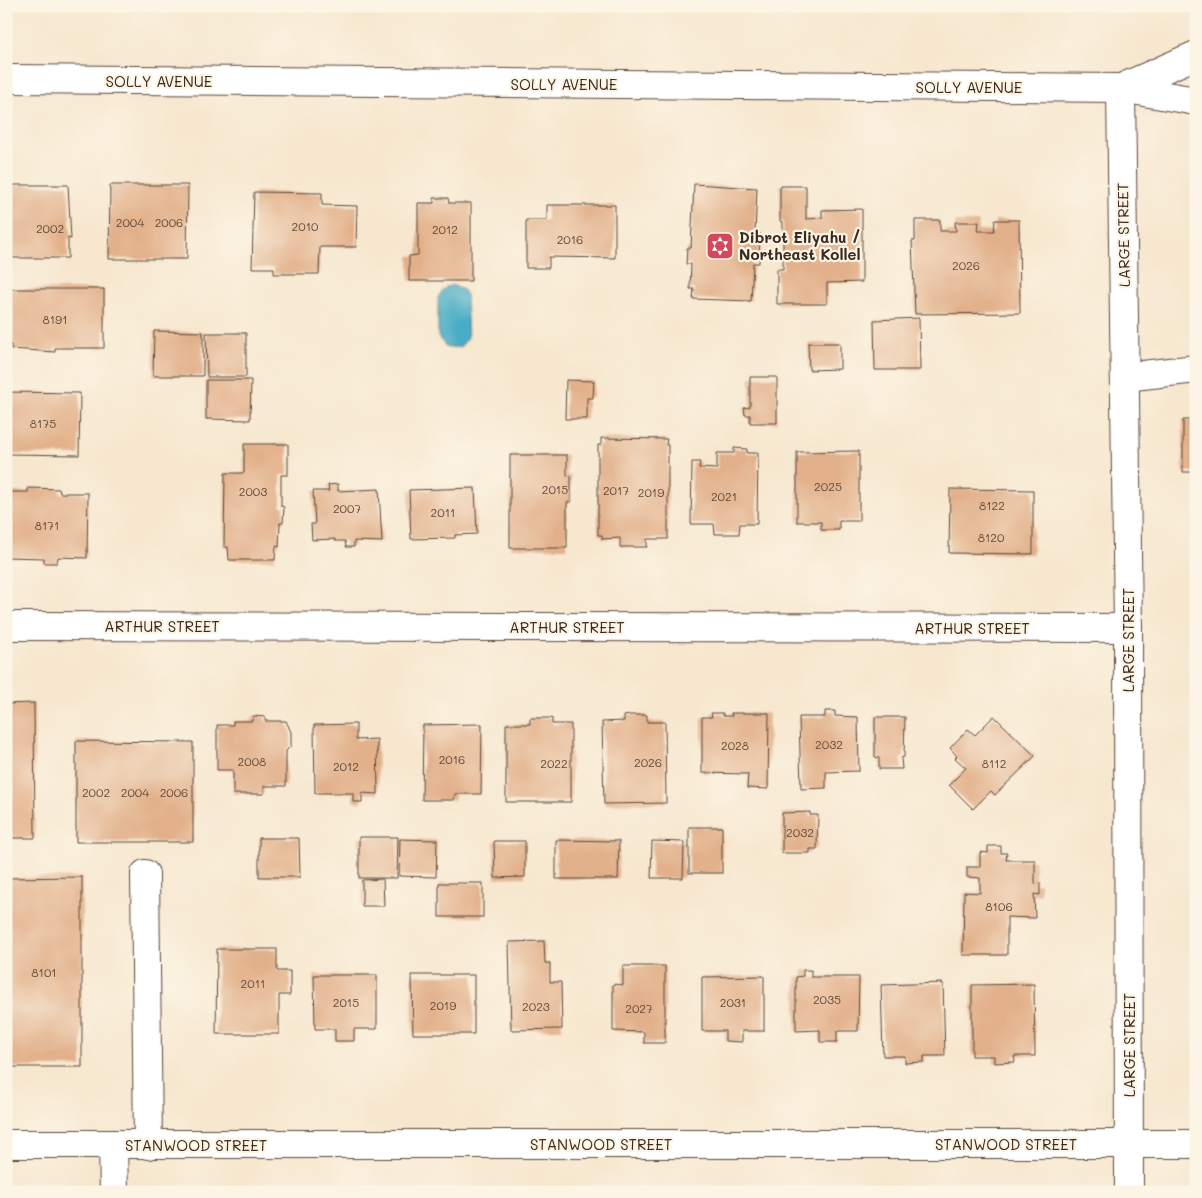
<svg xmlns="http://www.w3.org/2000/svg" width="1202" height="1198" font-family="Mali,sans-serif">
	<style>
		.water { fill: #47acc6; stroke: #416b72 }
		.building { fill: #e2b08a }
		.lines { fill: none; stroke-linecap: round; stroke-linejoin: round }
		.minor-casing { stroke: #574639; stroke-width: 30 }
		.minor { stroke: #fff; stroke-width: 28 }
		.labels { text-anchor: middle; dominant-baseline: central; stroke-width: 4.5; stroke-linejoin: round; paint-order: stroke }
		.number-label { font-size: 12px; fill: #654c39 }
		.street-label { font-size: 15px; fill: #3b2a1e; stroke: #fcf5e5 }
		.poi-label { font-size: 15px; font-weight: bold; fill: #3b2a1e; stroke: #fcf5e5; text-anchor: start }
	</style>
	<rect width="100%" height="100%" fill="#fcf5e5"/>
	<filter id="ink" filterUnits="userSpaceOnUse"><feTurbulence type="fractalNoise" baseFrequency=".02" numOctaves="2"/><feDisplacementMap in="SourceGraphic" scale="10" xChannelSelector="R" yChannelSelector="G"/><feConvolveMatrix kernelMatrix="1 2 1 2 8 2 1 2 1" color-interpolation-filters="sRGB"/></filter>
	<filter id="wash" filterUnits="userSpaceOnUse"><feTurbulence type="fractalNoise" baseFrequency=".0096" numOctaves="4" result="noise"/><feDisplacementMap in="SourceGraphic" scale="20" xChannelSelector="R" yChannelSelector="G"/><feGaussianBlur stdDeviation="1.12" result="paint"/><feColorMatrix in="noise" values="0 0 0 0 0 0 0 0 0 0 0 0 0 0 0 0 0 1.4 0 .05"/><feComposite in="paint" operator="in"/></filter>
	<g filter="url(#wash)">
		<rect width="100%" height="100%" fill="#f7e7cf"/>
		<!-- water -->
		<polygon class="water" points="452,285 463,290 466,295 468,338 460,347 447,348 438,337 438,297 446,287"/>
		<g id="blocks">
			<!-- building -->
			<g class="building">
				<polygon points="694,184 757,188 755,233 760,233 759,263 753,263 751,301 693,299 694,289 690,289 691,264 686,264 687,248 691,248"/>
				<polygon points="6,185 68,185 71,239 68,238 68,258 6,258"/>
				<polygon points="110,185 188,185 187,259 109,259"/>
				<polygon points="780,186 806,186 806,219 822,218 822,210 862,209 862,282 827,283 827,304 777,304 777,269 783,269 783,222 780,221"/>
				<polygon points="254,192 322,193 322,205 357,206 356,247 320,247 319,274 274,274 274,268 252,268"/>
				<polygon points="434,198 448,198 449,203 471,203 471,281 409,281 409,256 418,255 418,203 434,203"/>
				<polygon points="547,205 615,205 615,258 549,257 549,268 526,268 526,220 547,220"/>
				<polygon points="915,220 940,220 940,231 956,231 955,222 979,222 978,231 994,231 995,220 1019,220 1020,313 915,314 912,241 915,241"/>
				<polygon points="10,289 104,289 104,348 55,348 55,352 11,349 11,345 6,345 6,293 10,294"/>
				<polygon points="919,318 920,370 875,370 874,320"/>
				<polygon points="154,331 203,332 203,376 153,376"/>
				<polygon points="206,333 246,333 246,377 207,377"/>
				<polygon points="808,343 840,343 840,369 809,370"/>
				<polygon points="750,377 777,377 777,423 750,423 750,415 745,415 744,408 750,407"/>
				<polygon points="206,380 251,380 250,420 206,419"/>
				<polygon points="566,380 594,381 593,398 587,398 587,419 565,419"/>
				<polygon points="6,392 80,393 79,455 6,454"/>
				<polygon points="1193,409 1196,409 1196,472 1183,472 1183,420 1193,420"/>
				<polygon points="601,438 667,439 666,445 668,445 668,539 647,539 647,547 620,547 620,538 602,539 602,535 598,535 598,445 601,445"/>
				<polygon points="244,444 288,444 288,475 281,475 281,506 284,507 283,523 280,523 279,547 276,546 275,560 229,560 228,547 224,547 225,473 244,473"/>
				<polygon points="734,448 747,449 747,453 758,453 757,524 740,524 739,534 715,534 714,524 691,524 692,462 700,462 699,468 717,469 717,453 734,453"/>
				<polygon points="859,451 859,521 839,521 839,530 821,530 821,522 797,522 797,452"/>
				<polygon points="510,455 567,455 567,475 571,476 571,502 567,502 567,548 510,548"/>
				<polygon points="338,484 338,491 379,489 382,542 354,541 354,547 346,547 345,541 335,541 335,539 312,540 311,524 315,524 313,491 329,491 328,485"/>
				<polygon points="28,488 59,489 60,493 88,493 87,558 58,557 57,563 44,563 44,558 6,557 6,492 28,492"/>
				<polygon points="475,488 477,534 455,535 455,538 411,539 409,490"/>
				<polygon points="950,489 1033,490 1033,554 949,553"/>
				<polygon points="34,703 35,838 6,838 6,704"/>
				<polygon points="825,711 835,711 835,716 858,717 859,771 826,772 826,788 801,789 799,717 825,717"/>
				<polygon points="711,713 723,713 723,716 732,716 731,713 769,713 768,789 747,788 748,774 702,773 702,717 712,717"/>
				<polygon points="630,715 647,715 647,722 665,722 666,803 604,804 602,722 624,721 624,716"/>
				<polygon points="253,716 265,717 265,721 286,721 291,732 291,746 286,751 286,786 264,786 264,794 233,794 233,770 217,770 217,725 233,725 233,721 252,721"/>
				<polygon points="994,716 1035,756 995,795 991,791 973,809 949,785 966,768 955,758 957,756 950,748 968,729 975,735"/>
				<polygon points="875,717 905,717 904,757 901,758 902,769 879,769 879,758 875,757"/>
				<polygon points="530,718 552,718 552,724 571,724 571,802 506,802 506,724 530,724"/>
				<polygon points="356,724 356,740 377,739 378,794 362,793 362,802 353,802 353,793 315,793 314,725"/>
				<polygon points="482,724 481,794 455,794 454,800 422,800 423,725"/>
				<polygon points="76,741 193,742 193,842 76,842"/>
				<polygon points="810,812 810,815 818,815 817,849 810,849 810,853 782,853 782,813"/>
				<rect x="689" y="827" width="33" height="46"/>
				<polygon points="359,837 398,837 397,878 359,878"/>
				<polygon points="259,838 299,838 300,877 259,877"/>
				<polygon points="400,839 437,840 436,877 399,876"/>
				<polygon points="556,840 619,841 618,879 556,879"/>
				<polygon points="494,841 525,841 525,877 495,878"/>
				<polygon points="652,841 684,842 683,878 651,878"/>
				<polygon points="988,846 1001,846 1001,853 1007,853 1006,860 1035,860 1035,884 1040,883 1040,895 1034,894 1035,918 1007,917 1007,955 963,955 964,892 980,893 980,878 967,877 967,867 980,867 980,852 988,853"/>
				<polygon points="82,877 82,1067 6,1067 6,878"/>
				<polygon points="383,879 384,906 362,906 362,880"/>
				<rect x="439" y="883" width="44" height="34"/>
				<polygon points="544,941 545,963 550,963 550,982 561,982 562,1029 511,1030 509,942"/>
				<polygon points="217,949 277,949 277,971 290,971 290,995 279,995 279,1034 216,1034"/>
				<polygon points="623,966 665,966 665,1043 644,1043 644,1032 613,1031 613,984 623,985"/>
				<polygon points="803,970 811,970 811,977 859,977 858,1031 837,1031 837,1042 820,1042 820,1030 796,1031 796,977 803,976"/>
				<polygon points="314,975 377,975 377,1029 354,1029 354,1041 335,1041 335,1029 315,1029"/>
				<polygon points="412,975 474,975 474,1034 413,1034"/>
				<polygon points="764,976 764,1031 742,1031 742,1042 725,1041 725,1031 702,1031 702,977"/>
				<polygon points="943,983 945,1056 924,1056 924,1062 905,1063 905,1056 883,1056 881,985"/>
				<polygon points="1034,984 1035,1056 1014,1056 1015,1062 994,1063 994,1056 972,1056 972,985"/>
			</g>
		</g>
	</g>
	<g filter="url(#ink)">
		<use href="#blocks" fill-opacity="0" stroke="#574639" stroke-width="1"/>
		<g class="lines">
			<defs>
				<g id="minor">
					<polyline points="6,79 1121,88 1196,101"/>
					<polyline points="1121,88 1128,628 1129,1192"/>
					<polyline points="1121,88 1196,55"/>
					<polyline points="1125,377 1196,369"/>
					<polyline points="6,626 1128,628"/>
					<polyline points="145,874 148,1145"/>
					<polyline points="6,1144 1196,1144"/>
					<polyline points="113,1145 114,1192"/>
				</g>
			</defs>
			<!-- minor casing -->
			<use href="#minor" class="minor-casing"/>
			<!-- minor -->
			<use href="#minor" class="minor"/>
		</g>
	</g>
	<!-- icons -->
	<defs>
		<symbol id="synagogue-square" viewBox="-11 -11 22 22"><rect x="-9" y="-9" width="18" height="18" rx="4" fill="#d1495b" stroke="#fcf5e5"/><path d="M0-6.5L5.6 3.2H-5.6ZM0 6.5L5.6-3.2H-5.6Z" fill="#fff"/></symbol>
	</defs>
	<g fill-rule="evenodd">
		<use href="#synagogue-square" x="704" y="230" width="32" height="32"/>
	</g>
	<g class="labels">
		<!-- number labels -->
		<g class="number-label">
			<text x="130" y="222">2004</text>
			<text x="169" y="222">2006</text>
			<text x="305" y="226">2010</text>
			<text x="50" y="228">2002</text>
			<text x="445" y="229">2012</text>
			<text x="570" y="239">2016</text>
			<text x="966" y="265">2026</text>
			<text x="55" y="319">8191</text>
			<text x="43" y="423">8175</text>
			<text x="828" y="486">2025</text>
			<text x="555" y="489">2015</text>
			<text x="616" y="490">2017</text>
			<text x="253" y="491">2003</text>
			<text x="651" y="492">2019</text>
			<text x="724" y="496">2021</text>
			<text x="992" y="505">8122</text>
			<text x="347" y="508">2007</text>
			<text x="443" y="512">2011</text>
			<text x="47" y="525">8171</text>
			<text x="991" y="537">8120</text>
			<text x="829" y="744">2032</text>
			<text x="735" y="745">2028</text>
			<text x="452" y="759">2016</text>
			<text x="252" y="761">2008</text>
			<text x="648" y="762">2026</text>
			<text x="554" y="763">2022</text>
			<text x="994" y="763">8112</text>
			<text x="346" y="766">2012</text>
			<text x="96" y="792">2002</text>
			<text x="135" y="792">2004</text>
			<text x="174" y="792">2006</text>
			<text x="800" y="832">2032</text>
			<text x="999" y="906">8106</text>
			<text x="44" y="972">8101</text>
			<text x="253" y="983">2011</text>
			<text x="827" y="999">2035</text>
			<text x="346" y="1002">2015</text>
			<text x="733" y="1002">2031</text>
			<text x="443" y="1005">2019</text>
			<text x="536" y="1006">2023</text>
			<text x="639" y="1008">2027</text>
		</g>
		<!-- street labels -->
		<g class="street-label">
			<text x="159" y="81">SOLLY AVENUE</text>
			<text x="564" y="84">SOLLY AVENUE</text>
			<text x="969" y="87">SOLLY AVENUE</text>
			<text transform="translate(1123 235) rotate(-91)">LARGE STREET</text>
			<text x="162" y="626">ARTHUR STREET</text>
			<text x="567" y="627">ARTHUR STREET</text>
			<text x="972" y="628">ARTHUR STREET</text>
			<text transform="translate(1128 640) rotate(-90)">LARGE STREET</text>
			<text transform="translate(1129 1045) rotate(-90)">LARGE STREET</text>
			<text x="601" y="1144">STANWOOD STREET</text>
			<text x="1006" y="1144">STANWOOD STREET</text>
			<text x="196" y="1145">STANWOOD STREET</text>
		</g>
		<!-- poi labels -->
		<g class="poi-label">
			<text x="739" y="237">Dibrot Eliyahu /<tspan x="739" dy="17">Northeast Kollel</tspan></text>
		</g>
	</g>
	<!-- margin -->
	<rect width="1202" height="1198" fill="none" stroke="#fcf5e5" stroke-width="25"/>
</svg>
